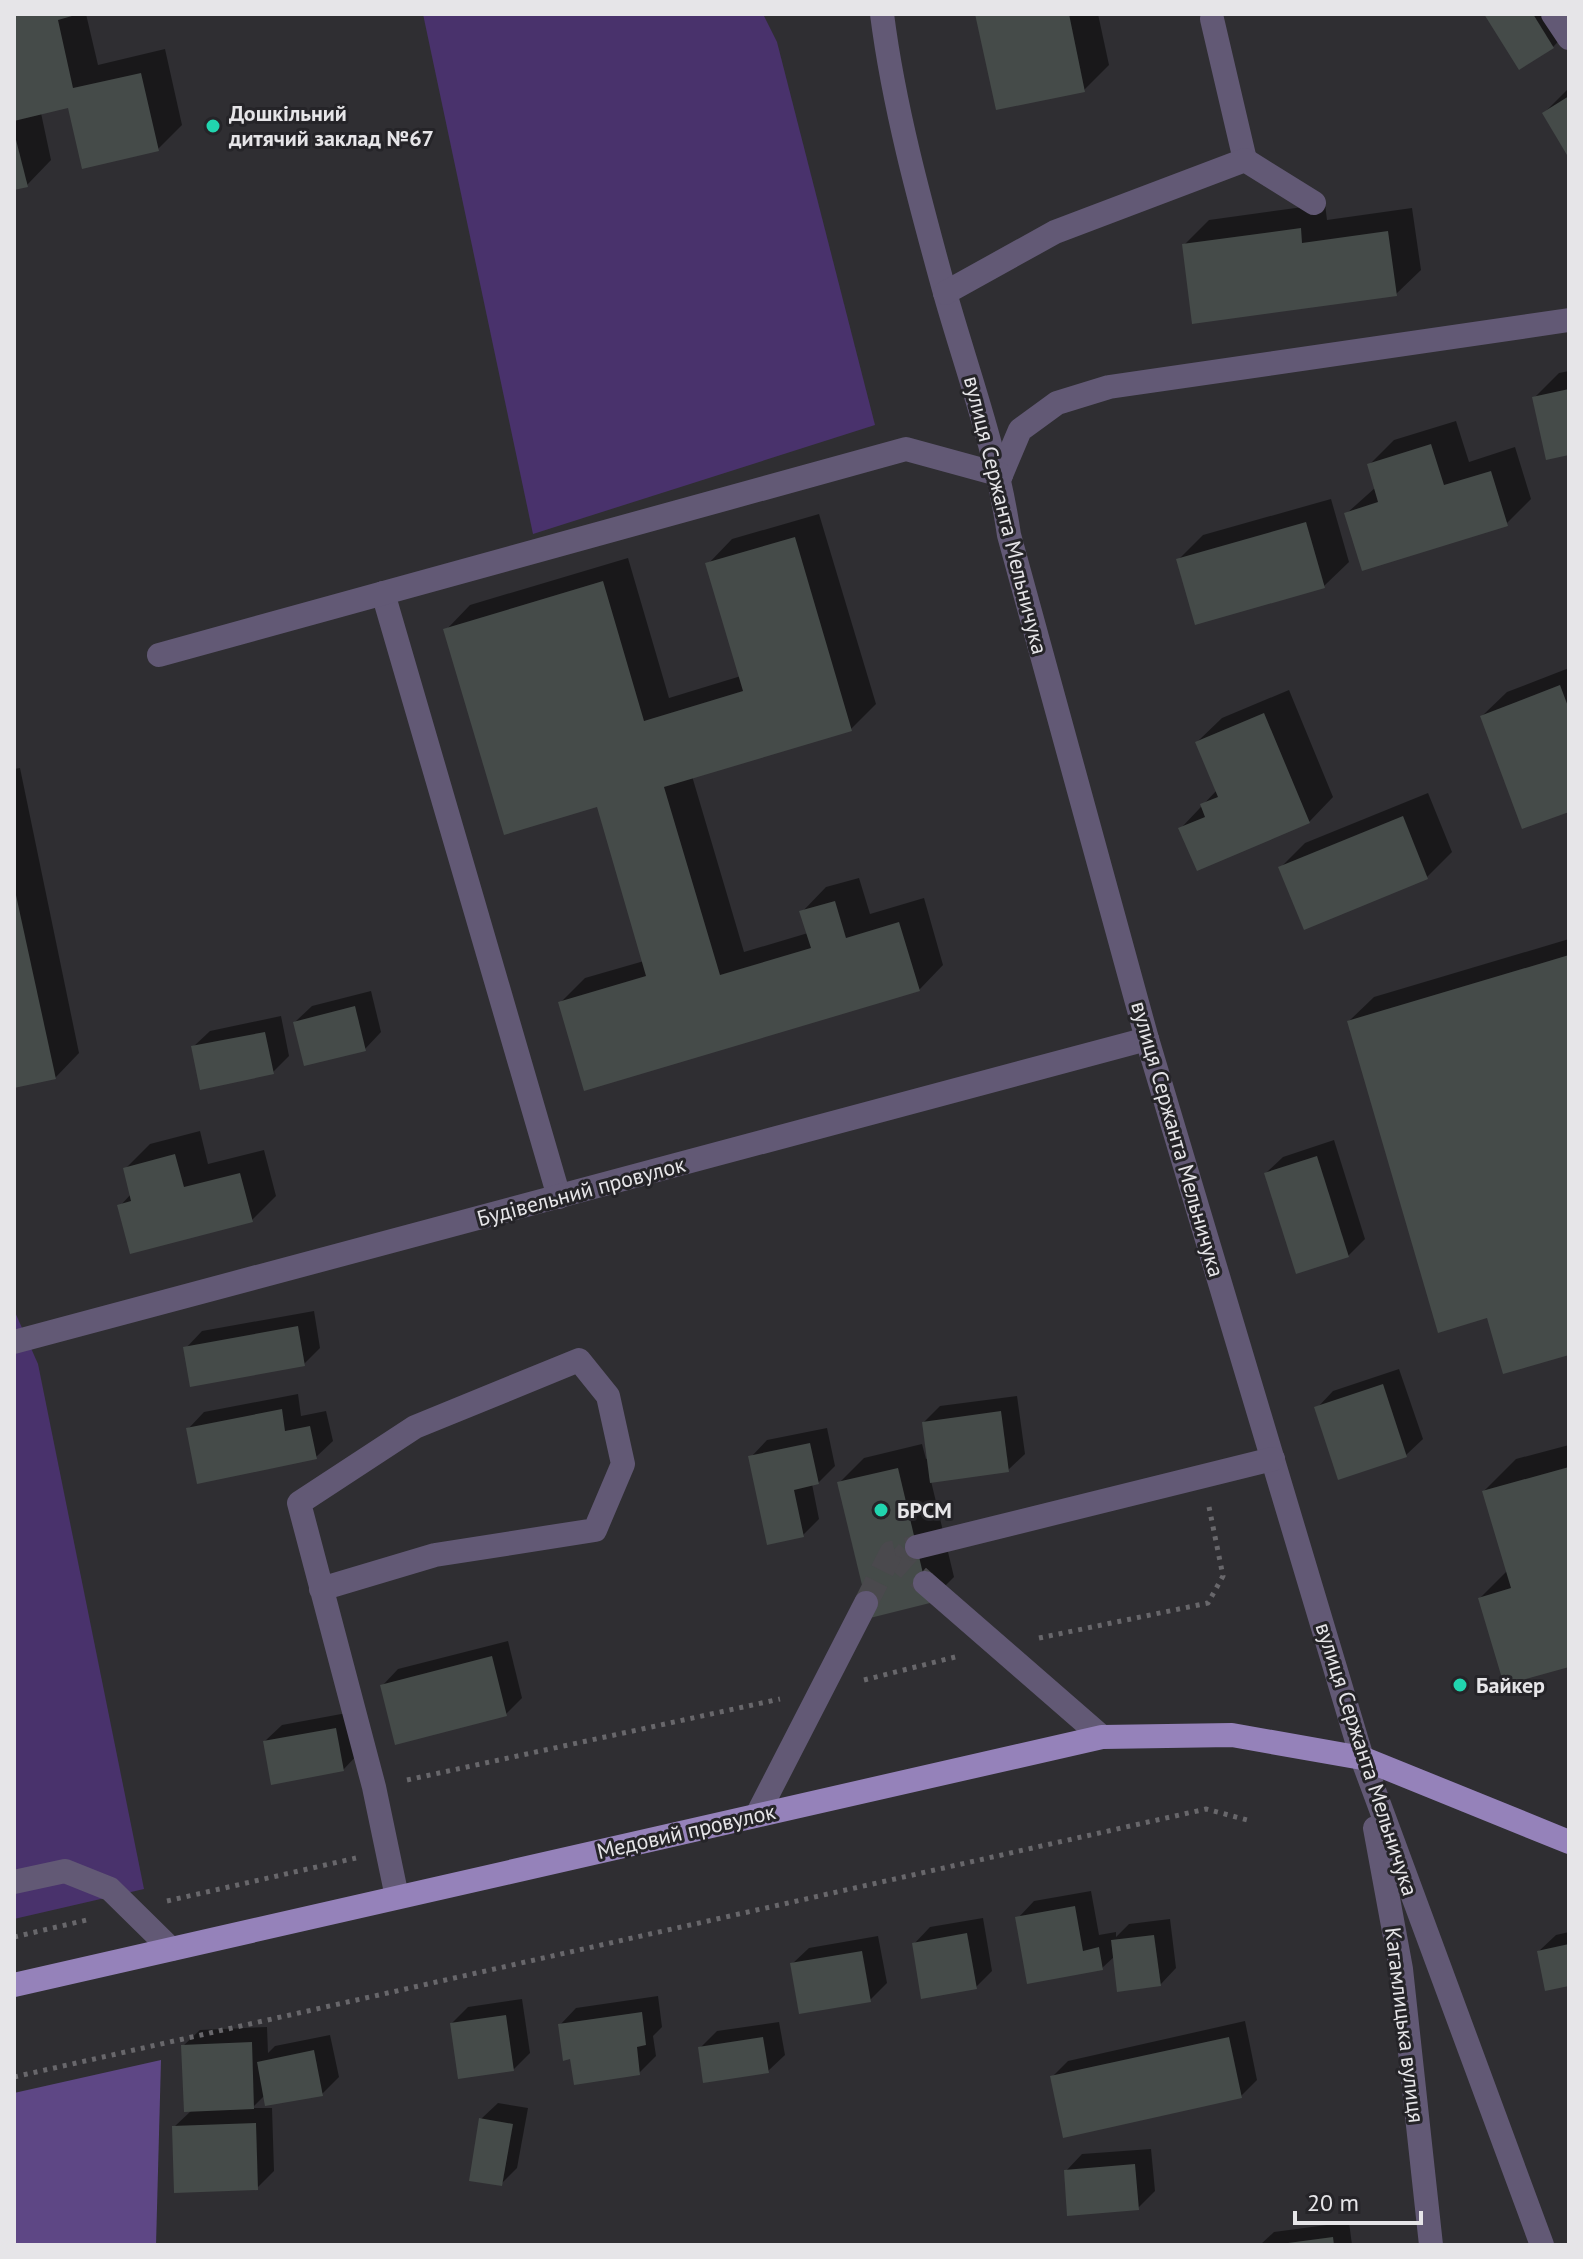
<svg xmlns="http://www.w3.org/2000/svg" width="1583" height="2259" font-family="'PT Sans',sans-serif">
	<style>
		.green { fill: #49326c }
		.forest { fill: #5e4785 }
		.shadow { fill: #0007 }
		.building { fill: #454b49 }
		.lines { fill: none; stroke-linecap: round; stroke-linejoin: round }
		.minor-tunnel { stroke: #4a494d; stroke-width: 24; stroke-dasharray: 24 12; stroke-linecap: butt }
		.path { stroke: #68676b; stroke-width: 5; stroke-dasharray: 4 6; stroke-linecap: butt }
		.minor { stroke: #625975; stroke-width: 24 }
		.major { stroke: #9582ba; stroke-width: 24 }
		.poi-dot { fill: #21d5af; stroke: #252428; stroke-width: 3 }
		.labels { text-anchor: middle; dominant-baseline: central; stroke-width: 6; stroke-linejoin: round; paint-order: stroke }
		.poi-label { font-size: 22px; font-weight: bold; fill: #e6e5e8; stroke: #252428; text-anchor: start }
		.street-label { font-size: 22px; fill: #e6e5e8; stroke: #252428 }
	</style>
	<rect width="100%" height="100%" fill="#2f2e32"/>
	<!-- green -->
	<g class="green">
		<polygon points="423,14 763,14 777,42 875,425 533,534"/>
		<polygon points="14,1310 38,1364 144,1889 14,1919"/>
	</g>
	<!-- forest -->
	<polygon class="forest" points="161,2060 156,2245 14,2245 14,2093"/>
	<!-- shadow -->
	<g class="shadow">
		<polygon points="14,14 86,14 98,65 165,49 182,125 158,149 70,106 41,113 51,160 27,185 14,188"/>
		<polygon points="977,14 1098,14 1109,65 1084,90"/>
		<polygon points="1487,14 1559,14 1569,30 1553,47"/>
		<polygon points="1569,88 1569,152 1544,113"/>
		<polygon points="1325,204 1327,220 1412,208 1421,270 1396,294 1184,245 1209,220"/>
		<polygon points="1569,371 1569,453 1534,398 1559,373"/>
		<polygon points="1456,421 1469,462 1515,447 1531,499 1506,524 1347,513 1376,487 1369,465 1394,440"/>
		<polygon points="1331,499 1349,562 1324,586 1178,560 1203,535"/>
		<polygon points="819,514 876,704 851,729 692,776 744,952 808,933 802,912 826,887 859,878 870,914 924,898 943,965 919,990 560,1003 585,978 644,961 598,805 446,630 470,605 628,558 669,698 741,676 708,564 732,539"/>
		<polygon points="1569,668 1569,810 1482,716 1507,692"/>
		<polygon points="1289,690 1333,797 1309,822 1181,828 1217,790 1197,742 1222,718"/>
		<polygon points="20,768 79,1053 55,1078 14,1076 14,769"/>
		<polygon points="1428,793 1452,852 1427,877 1281,867 1305,843"/>
		<polygon points="1569,939 1569,1353 1489,1316 1349,1021 1374,997"/>
		<polygon points="371,991 381,1032 365,1049 295,1022 312,1006"/>
		<polygon points="281,1016 289,1056 273,1072 193,1047 210,1031"/>
		<polygon points="200,1131 208,1164 264,1150 276,1196 252,1220 120,1206 131,1194 125,1169 150,1144"/>
		<polygon points="1334,1140 1365,1239 1348,1256 1266,1173 1283,1157"/>
		<polygon points="314,1311 320,1348 304,1364 186,1348 202,1331"/>
		<polygon points="1399,1369 1423,1439 1406,1455 1317,1408 1333,1391"/>
		<polygon points="298,1394 301,1416 326,1411 333,1441 316,1457 188,1429 204,1412"/>
		<polygon points="1017,1396 1025,1454 1008,1470 931,1481 954,1577 929,1602 839,1483 864,1458 922,1444 926,1459 929,1458 924,1422 940,1406"/>
		<polygon points="827,1428 835,1466 818,1483 812,1484 819,1519 803,1535 751,1457 767,1440"/>
		<polygon points="1569,1445 1569,1665 1480,1598 1508,1570 1484,1491 1516,1459"/>
		<polygon points="508,1641 522,1698 506,1714 382,1686 398,1669"/>
		<polygon points="352,1712 359,1753 343,1770 265,1741 282,1725"/>
		<polygon points="1091,1891 1099,1935 1116,1932 1116,1937 1129,1924 1170,1919 1176,1968 1160,1985 1115,1956 1102,1968 1018,1918 1034,1901"/>
		<polygon points="983,1918 992,1971 976,1987 914,1944 930,1927"/>
		<polygon points="1569,1932 1569,1984 1539,1951 1556,1935"/>
		<polygon points="878,1936 887,1983 870,2000 792,1964 809,1948"/>
		<polygon points="658,1996 662,2027 653,2036 656,2056 639,2073 572,2057 560,2025 576,2008"/>
		<polygon points="522,1999 530,2053 514,2069 452,2023 468,2007"/>
		<polygon points="1245,2021 1257,2080 1241,2096 1052,2077 1068,2061"/>
		<polygon points="779,2022 785,2055 768,2071 700,2048 717,2031"/>
		<polygon points="267,2027 268,2053 275,2046 330,2035 339,2077 322,2094 265,2095 252,2108 272,2108 274,2171 257,2188 174,2127 192,2110 183,2046 200,2030"/>
		<polygon points="498,2103 528,2108 517,2168 501,2184 481,2119"/>
		<polygon points="1151,2149 1155,2191 1138,2208 1066,2171 1082,2154"/>
		<polygon points="1349,2222 1352,2245 1260,2245 1274,2232"/>
	</g>
	<!-- building -->
	<g class="building">
		<polygon points="79,14 58,20 73,88 141,73 159,151 82,169 68,108 14,121 14,15"/>
		<polygon points="975,14 1069,14 1085,92 996,110"/>
		<polygon points="1484,14 1533,14 1554,48 1519,70"/>
		<polygon points="1569,96 1569,154 1567,155 1542,113"/>
		<polygon points="14,132 28,187 14,190"/>
		<polygon points="1301,228 1302,243 1388,231 1397,296 1192,324 1182,244"/>
		<polygon points="1569,389 1569,455 1546,460 1532,397"/>
		<polygon points="1431,444 1444,485 1491,471 1508,526 1362,571 1344,513 1378,502 1367,464"/>
		<polygon points="1306,522 1325,588 1195,625 1176,559"/>
		<polygon points="795,537 852,731 664,787 720,975 811,948 799,911 835,901 846,938 899,922 920,991 584,1091 558,1002 646,976 597,807 504,835 443,629 603,581 644,721 743,691 705,563"/>
		<polygon points="1560,685 1569,709 1569,812 1522,829 1480,716"/>
		<polygon points="1264,713 1310,823 1197,871 1178,828 1205,817 1200,804 1218,797 1195,742"/>
		<polygon points="1403,816 1428,879 1304,930 1278,867"/>
		<polygon points="14,886 56,1079 14,1088"/>
		<polygon points="1569,955 1569,1355 1503,1374 1487,1318 1438,1333 1347,1021"/>
		<polygon points="355,1006 366,1051 304,1066 293,1022"/>
		<polygon points="265,1032 274,1074 200,1090 191,1046"/>
		<polygon points="175,1154 184,1187 240,1173 253,1222 130,1254 117,1205 131,1201 123,1168"/>
		<polygon points="1317,1156 1349,1257 1296,1274 1264,1173"/>
		<polygon points="298,1326 305,1366 190,1387 183,1347"/>
		<polygon points="1383,1384 1407,1457 1338,1480 1314,1407"/>
		<polygon points="282,1409 285,1431 310,1426 317,1459 197,1484 186,1428"/>
		<polygon points="1001,1411 1009,1472 930,1483 922,1422"/>
		<polygon points="810,1443 819,1484 794,1490 804,1537 767,1545 748,1456"/>
		<polygon points="1569,1467 1569,1667 1504,1685 1478,1598 1511,1588 1482,1491"/>
		<polygon points="898,1468 930,1603 870,1618 837,1482"/>
		<polygon points="492,1656 507,1716 395,1745 380,1685"/>
		<polygon points="336,1728 344,1771 271,1785 263,1741"/>
		<polygon points="1075,1906 1083,1951 1099,1947 1103,1970 1027,1984 1015,1917"/>
		<polygon points="967,1933 977,1989 921,1999 912,1943"/>
		<polygon points="1154,1935 1161,1986 1117,1992 1111,1940"/>
		<polygon points="1569,1944 1569,1986 1545,1991 1537,1951"/>
		<polygon points="862,1951 871,2002 799,2014 790,1963"/>
		<polygon points="642,2012 646,2045 637,2047 640,2075 574,2085 570,2059 563,2061 558,2024"/>
		<polygon points="506,2015 514,2071 458,2079 450,2023"/>
		<polygon points="763,2037 769,2073 703,2083 698,2047"/>
		<polygon points="1229,2037 1242,2098 1063,2138 1050,2076"/>
		<polygon points="252,2042 254,2109 184,2112 181,2045"/>
		<polygon points="314,2050 323,2096 265,2106 257,2062"/>
		<polygon points="479,2118 513,2124 502,2186 469,2181"/>
		<polygon points="256,2123 258,2190 174,2193 172,2126"/>
		<polygon points="1135,2164 1139,2210 1067,2216 1064,2170"/>
		<polygon points="1333,2237 1334,2245 1288,2245 1288,2243"/>
	</g>
	<g class="lines">
		<!-- minor-tunnel -->
		<g class="minor-tunnel">
			<polyline points="891,1553 925,1583"/>
			<polyline points="866,1603 891,1553 917,1547"/>
		</g>
		<!-- path -->
		<g class="path">
			<polyline points="1039,1638 1208,1603 1223,1576 1209,1507"/>
			<polyline points="864,1680 959,1656"/>
			<polyline points="407,1780 780,1699"/>
			<polyline points="167,1901 356,1858"/>
			<polyline points="14,1937 91,1919"/>
			<polyline points="14,2077 1206,1809 1251,1821"/>
		</g>
		<!-- minor -->
		<g class="minor">
			<path d="M882,14C894,108 920,202 945,293C968,374 997,451 1009,535L1147,1039L1362,1758L1542,2245"/>
			<polyline points="1553,14 1569,38"/>
			<polyline points="1212,19 1245,160"/>
			<polyline points="945,293 1055,232 1245,160 1314,203"/>
			<polyline points="1001,475 1020,430 1057,403 1109,387 1569,320"/>
			<polyline points="383,593 559,1197"/>
			<polyline points="159,655 906,449 1001,475"/>
			<polyline points="14,1342 1147,1039"/>
			<polyline points="917,1547 1273,1459"/>
			<polyline points="925,1583 1102,1737"/>
			<polyline points="321,1589 435,1555 595,1530 623,1464 608,1396 579,1360 415,1427 299,1503 374,1787 397,1897"/>
			<polyline points="757,1815 866,1603"/>
			<polyline points="1375,1828 1401,1969 1431,2245"/>
			<polyline points="14,1882 65,1871 110,1889 171,1949"/>
		</g>
		<!-- major -->
		<polyline class="major" points="14,1985 1102,1737 1232,1735 1362,1758 1569,1842"/>
	</g>
	<!-- markers -->
	<g class="poi-dot">
		<circle cx="213" cy="126" r="8"/>
		<circle cx="881" cy="1510" r="8"/>
		<circle cx="1460" cy="1685" r="8"/>
	</g>
	<g class="labels">
		<!-- poi labels -->
		<g class="poi-label">
			<text x="229" y="113">Дошкільний<tspan x="229" dy="25">дитячий заклад №67</tspan></text>
			<text x="897" y="1510">БРСМ</text>
			<text x="1476" y="1685">Байкер</text>
		</g>
		<!-- street labels -->
		<g class="street-label">
			<text transform="translate(1006 515) rotate(76)">вулиця Сержанта Мельничука</text>
			<text transform="translate(1178 1139) rotate(74)">вулиця Сержанта Мельничука</text>
			<text transform="translate(581 1191) rotate(-15)">Будівельний провулок</text>
			<text transform="translate(1367 1759) rotate(72)">вулиця Сержанта Мельничука</text>
			<text transform="translate(686 1831) rotate(-13)">Медовий провулок</text>
			<text transform="translate(1405 2025) rotate(83)">Кагамлицька вулиця</text>
		</g>
	</g>
	<!-- border -->
	<rect width="1583" height="2259" fill="none" stroke="#e6e5e8" stroke-width="32"/>
	<!-- scale -->
	<path d="M1295 2211v12h126v-12" fill="none" stroke="#e6e5e8" stroke-width="4"/>
	<text x="1307" y="2211" font-size="24" fill="#e6e5e8" stroke="#252428" stroke-width="6" paint-order="stroke">20 m</text>
</svg>
